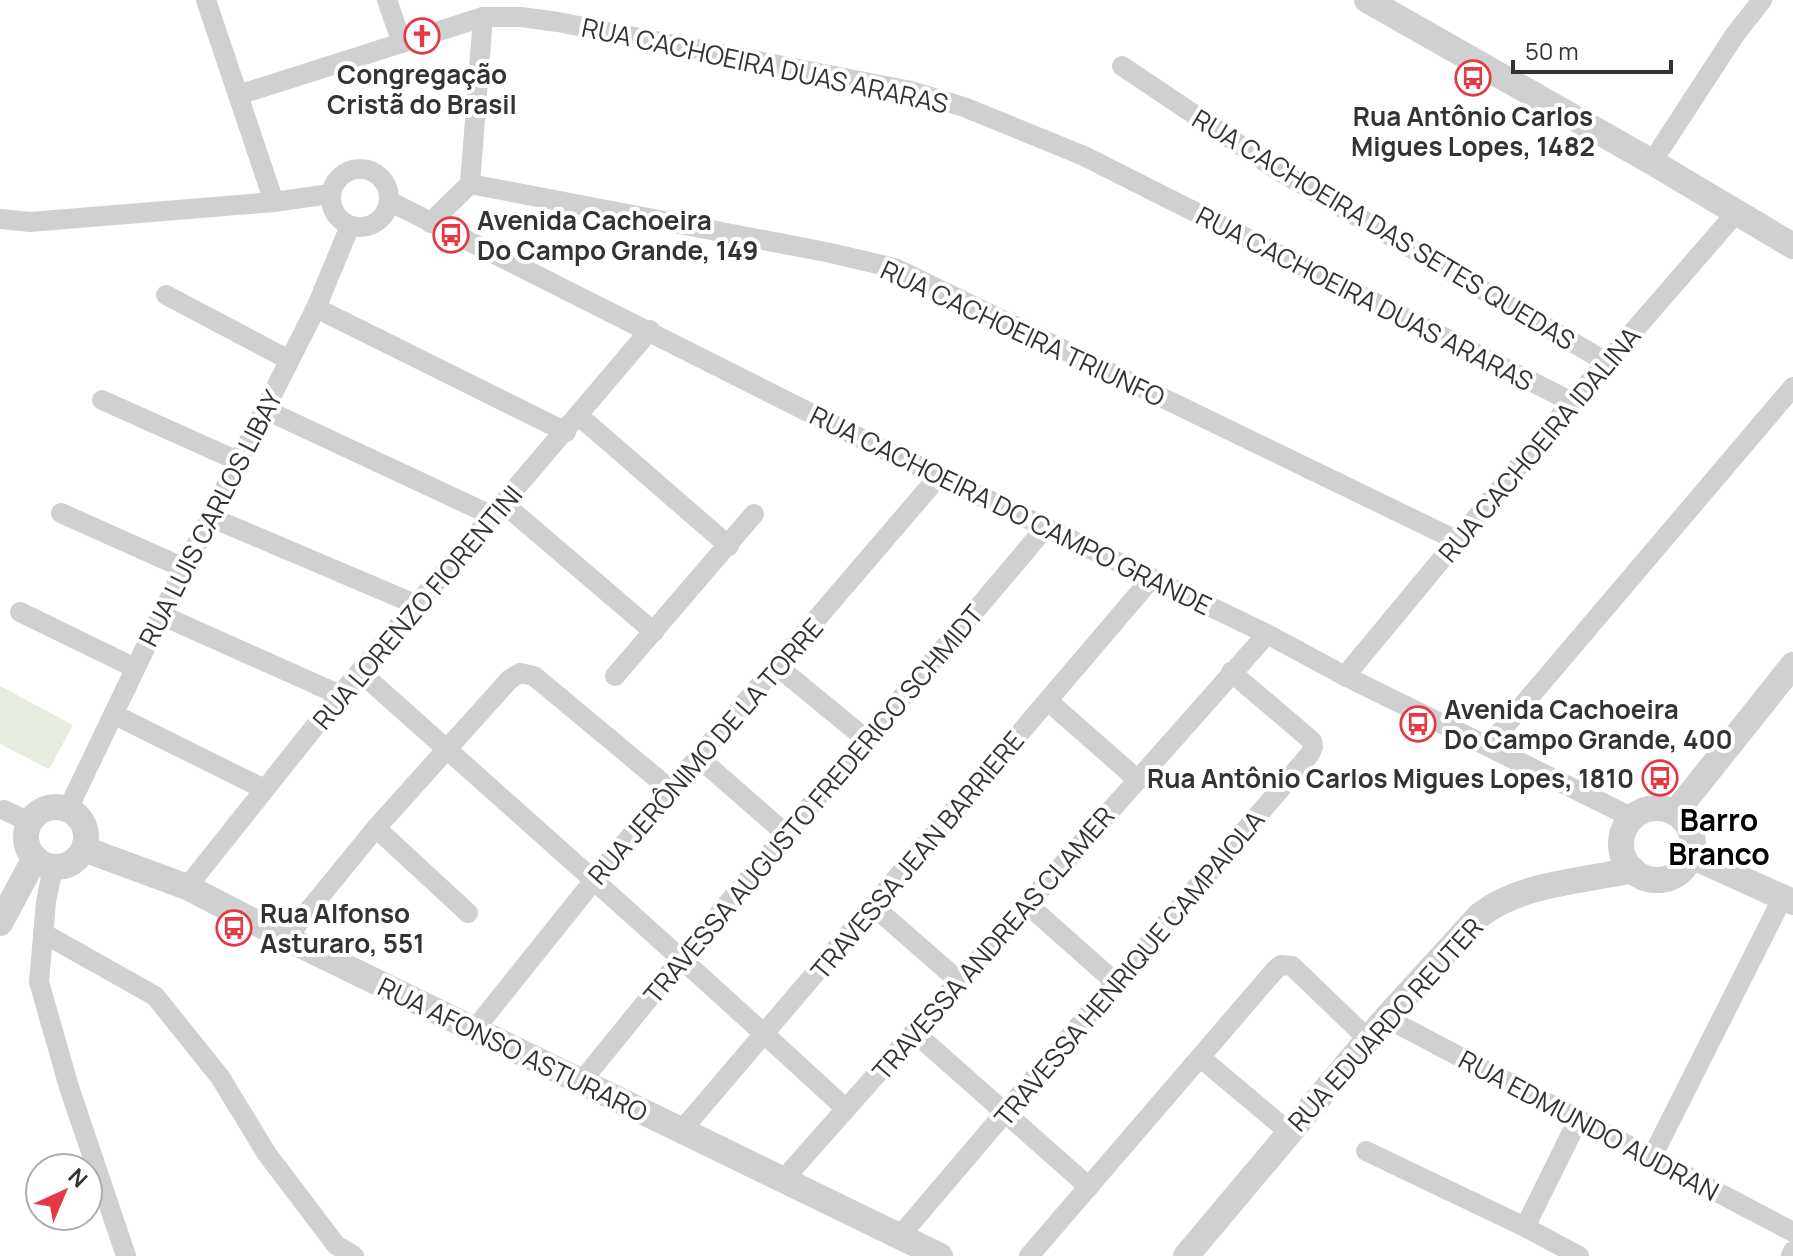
<svg xmlns="http://www.w3.org/2000/svg" width="1793" height="1256" font-family="Manrope,sans-serif">
	<style>
		.green { fill: #e6ecdf }
		.lines { fill: none; stroke-linecap: round; stroke-linejoin: round }
		.minor { stroke: #d0d0d0; stroke-width: 20 }
		.tertiary { stroke: #d0d0d0; stroke-width: 26 }
		.labels { text-anchor: middle; dominant-baseline: central; stroke-width: 8; stroke-linejoin: round; paint-order: stroke }
		.street-label { font-size: 26px; fill: #333; stroke: #fff }
		.poi-label { font-size: 26px; font-weight: bold; fill: #333; stroke: #fff; text-anchor: start }
		.quarter-label { font-size: 30px; font-weight: bold; fill: #000; stroke: #fff }
	</style>
	<rect width="100%" height="100%" fill="#fff"/>
	<!-- green -->
	<polygon class="green" points="0,686 73,725 49,769 0,744"/>
	<g class="lines">
		<!-- minor -->
		<g class="minor">
			<polyline points="206,0 274,202"/>
			<polyline points="387,0 402,43"/>
			<polyline points="1122,66 1274,168 1608,363"/>
			<polyline points="238,95 483,17 521,17 558,22 911,91 964,107 1084,156 1572,402"/>
			<polyline points="1652,162 1734,36 1762,0"/>
			<circle cx="360" cy="198" r="29"/>
			<polyline points="470,184 826,252 895,268 1456,540"/>
			<polyline points="389,201 854,435 1267,634 1345,676 1633,818"/>
			<polyline points="0,219 30,222 274,202 330,194"/>
			<polyline points="430,223 470,184 483,17"/>
			<polyline points="166,295 289,360"/>
			<polyline points="316,308 566,432"/>
			<polyline points="102,400 238,461"/>
			<polyline points="266,410 493,516"/>
			<polyline points="579,416 729,546"/>
			<polyline points="504,504 654,632"/>
			<polyline points="61,513 184,568"/>
			<polyline points="210,517 417,605"/>
			<polyline points="20,612 135,668"/>
			<polyline points="161,615 340,695"/>
			<polyline points="777,666 867,740"/>
			<path d="M360,672C523,817 686,961 846,1109"/>
			<polyline points="615,676 754,514"/>
			<polyline points="1345,676 1572,402 1736,213"/>
			<polyline points="1048,701 1138,780"/>
			<polyline points="115,715 264,789"/>
			<polyline points="1488,746 1793,387"/>
			<polyline points="699,758 786,834"/>
			<polyline points="68,809 161,615 316,308 350,226"/>
			<polyline points="4,810 30,822"/>
			<polyline points="376,828 468,913"/>
			<polyline points="53,867 46,902 39,982 69,1087 126,1256"/>
			<polyline points="187,887 340,695 650,330"/>
			<polyline points="1027,904 1116,983"/>
			<polyline points="873,906 959,981"/>
			<polyline points="43,933 155,996 220,1077 267,1154 336,1245 354,1256"/>
			<polyline points="286,938 376,828 510,679 520,673 534,676 671,790"/>
			<polyline points="1386,1018 1793,1232"/>
			<polyline points="474,1030 611,859 939,476"/>
			<polyline points="915,1033 1089,1187"/>
			<polyline points="1201,1058 1289,1132"/>
			<polyline points="581,1082 680,960 1046,527"/>
			<polyline points="681,1131 1152,578"/>
			<polyline points="1366,1151 1525,1227 1579,1256"/>
			<polyline points="1652,1157 1783,897"/>
			<polyline points="783,1180 1267,634"/>
			<polyline points="1525,1227 1578,1120"/>
			<polyline points="900,1236 1310,754 1313,747 1312,741 1231,672"/>
			<polyline points="1029,1256 1275,970 1281,965 1292,966 1368,1039"/>
			<polyline points="1791,1256 1793,1251"/>
		</g>
		<!-- tertiary -->
		<g class="tertiary">
			<polyline points="1367,0 1652,162 1793,246"/>
			<circle cx="56" cy="837" r="30"/>
			<circle cx="1657" cy="844" r="36"/>
			<polyline points="1675,813 1793,665"/>
			<polyline points="84,849 187,887 286,938 940,1256"/>
			<polyline points="1691,856 1793,902"/>
			<polyline points="0,923 35,858"/>
			<path d="M1186,1256L1386,1018L1480,915C1522,883 1583,881 1633,870"/>
		</g>
	</g>
	<!-- icons -->
	<defs>
		<symbol id="church-ring" viewBox="-11 -11 22 22"><circle r="9.5" fill="#fff" stroke="#e63946" stroke-width="1.5"/><path d="M-1.2-6h2.4v3.5h3.3v2.4h-3.3V6h-2.4V-.1h-3.3v-2.4h3.3Z" fill="#e63946"/></symbol>
		<symbol id="bus-ring" viewBox="-11 -11 22 22"><circle r="9.5" fill="#fff" stroke="#e63946" stroke-width="1.5"/><path d="M-5-6H5V4H4V6H2V4H-2V6H-4V4H-5ZM-3.5-4V0h7V-4ZM-3.5 1.2v1.5H-2V1.2ZM2 1.2v1.5H3.5V1.2Z" fill="#e63946"/></symbol>
	</defs>
	<g fill-rule="evenodd">
		<use href="#church-ring" x="402" y="16" width="40" height="40"/>
		<use href="#bus-ring" x="1453" y="58" width="40" height="40"/>
		<use href="#bus-ring" x="431" y="215" width="40" height="40"/>
		<use href="#bus-ring" x="1398" y="704" width="40" height="40"/>
		<use href="#bus-ring" x="1640" y="758" width="40" height="40"/>
		<use href="#bus-ring" x="214" y="908" width="40" height="40"/>
	</g>
	<g class="labels">
		<!-- street labels -->
		<g class="street-label">
			<text transform="translate(765 65) rotate(12)">RUA CACHOEIRA DUAS ARARAS</text>
			<text transform="translate(1384 229) rotate(31)">RUA CACHOEIRA DAS SETES QUEDAS</text>
			<text transform="translate(1365 298) rotate(27)">RUA CACHOEIRA DUAS ARARAS</text>
			<text transform="translate(1023 333) rotate(25)">RUA CACHOEIRA TRIUNFO</text>
			<text transform="translate(1539 444) rotate(-50)">RUA CACHOEIRA IDALINA</text>
			<text transform="translate(1011 510) rotate(26)">RUA CACHOEIRA DO CAMPO GRANDE</text>
			<text transform="translate(210 518) rotate(-63)">RUA LUIS CARLOS LIBAY</text>
			<text transform="translate(417 607) rotate(-50)">RUA LORENZO FIORENTINI</text>
			<text transform="translate(705 751) rotate(-49)">RUA JERÔNIMO DE LA TORRE</text>
			<text transform="translate(813 804) rotate(-50)">TRAVESSA AUGUSTO FREDERICO SCHMIDT</text>
			<text transform="translate(917 855) rotate(-50)">TRAVESSA JEAN BARRIERE</text>
			<text transform="translate(993 943) rotate(-49)">TRAVESSA ANDREAS CLAMER</text>
			<text transform="translate(1129 968) rotate(-50)">TRAVESSA HENRIQUE CAMPAIOLA</text>
			<text transform="translate(1385 1024) rotate(-48)">RUA EDUARDO REUTER</text>
			<text transform="translate(513 1049) rotate(26)">RUA AFONSO ASTURARO</text>
			<text transform="translate(1589 1125) rotate(28)">RUA EDMUNDO AUDRAN</text>
		</g>
		<!-- poi labels -->
		<g class="poi-label">
			<text x="422" y="74" text-anchor="middle">Congregação<tspan x="422" dy="30">Cristã do Brasil</tspan></text>
			<text x="1473" y="116" text-anchor="middle">Rua Antônio Carlos<tspan x="1473" dy="30">Migues Lopes, 1482</tspan></text>
			<text x="477" y="220">Avenida Cachoeira<tspan x="477" dy="30">Do Campo Grande, 149</tspan></text>
			<text x="1444" y="709">Avenida Cachoeira<tspan x="1444" dy="30">Do Campo Grande, 400</tspan></text>
			<text x="1634" y="778" text-anchor="end">Rua Antônio Carlos Migues Lopes, 1810</text>
			<text x="260" y="913">Rua Alfonso<tspan x="260" dy="30">Asturaro, 551</tspan></text>
		</g>
		<!-- quarter labels -->
		<g class="quarter-label">
			<text x="1719" y="819">Barro<tspan x="1719" dy="34">Branco</tspan></text>
		</g>
	</g>
	<!-- north arrow -->
	<g transform="translate(64 1192) rotate(44)"><circle r="38" fill="#ffffff" stroke="#adadad" stroke-width="2"/>
	<path d="M0-6L14 30L0 20L-14 30Z" fill="#e63946"/>
	<text y="-12" font-size="22" font-weight="bold" text-anchor="middle" fill="#333333">N</text>
	</g>
	<!-- scale -->
	<path d="M1513 60v12h158v-12" fill="none" stroke="#333333" stroke-width="4"/>
	<text x="1525" y="60" font-size="24" fill="#333333" stroke="#ffffff" stroke-width="6" paint-order="stroke">50 m</text>
</svg>
